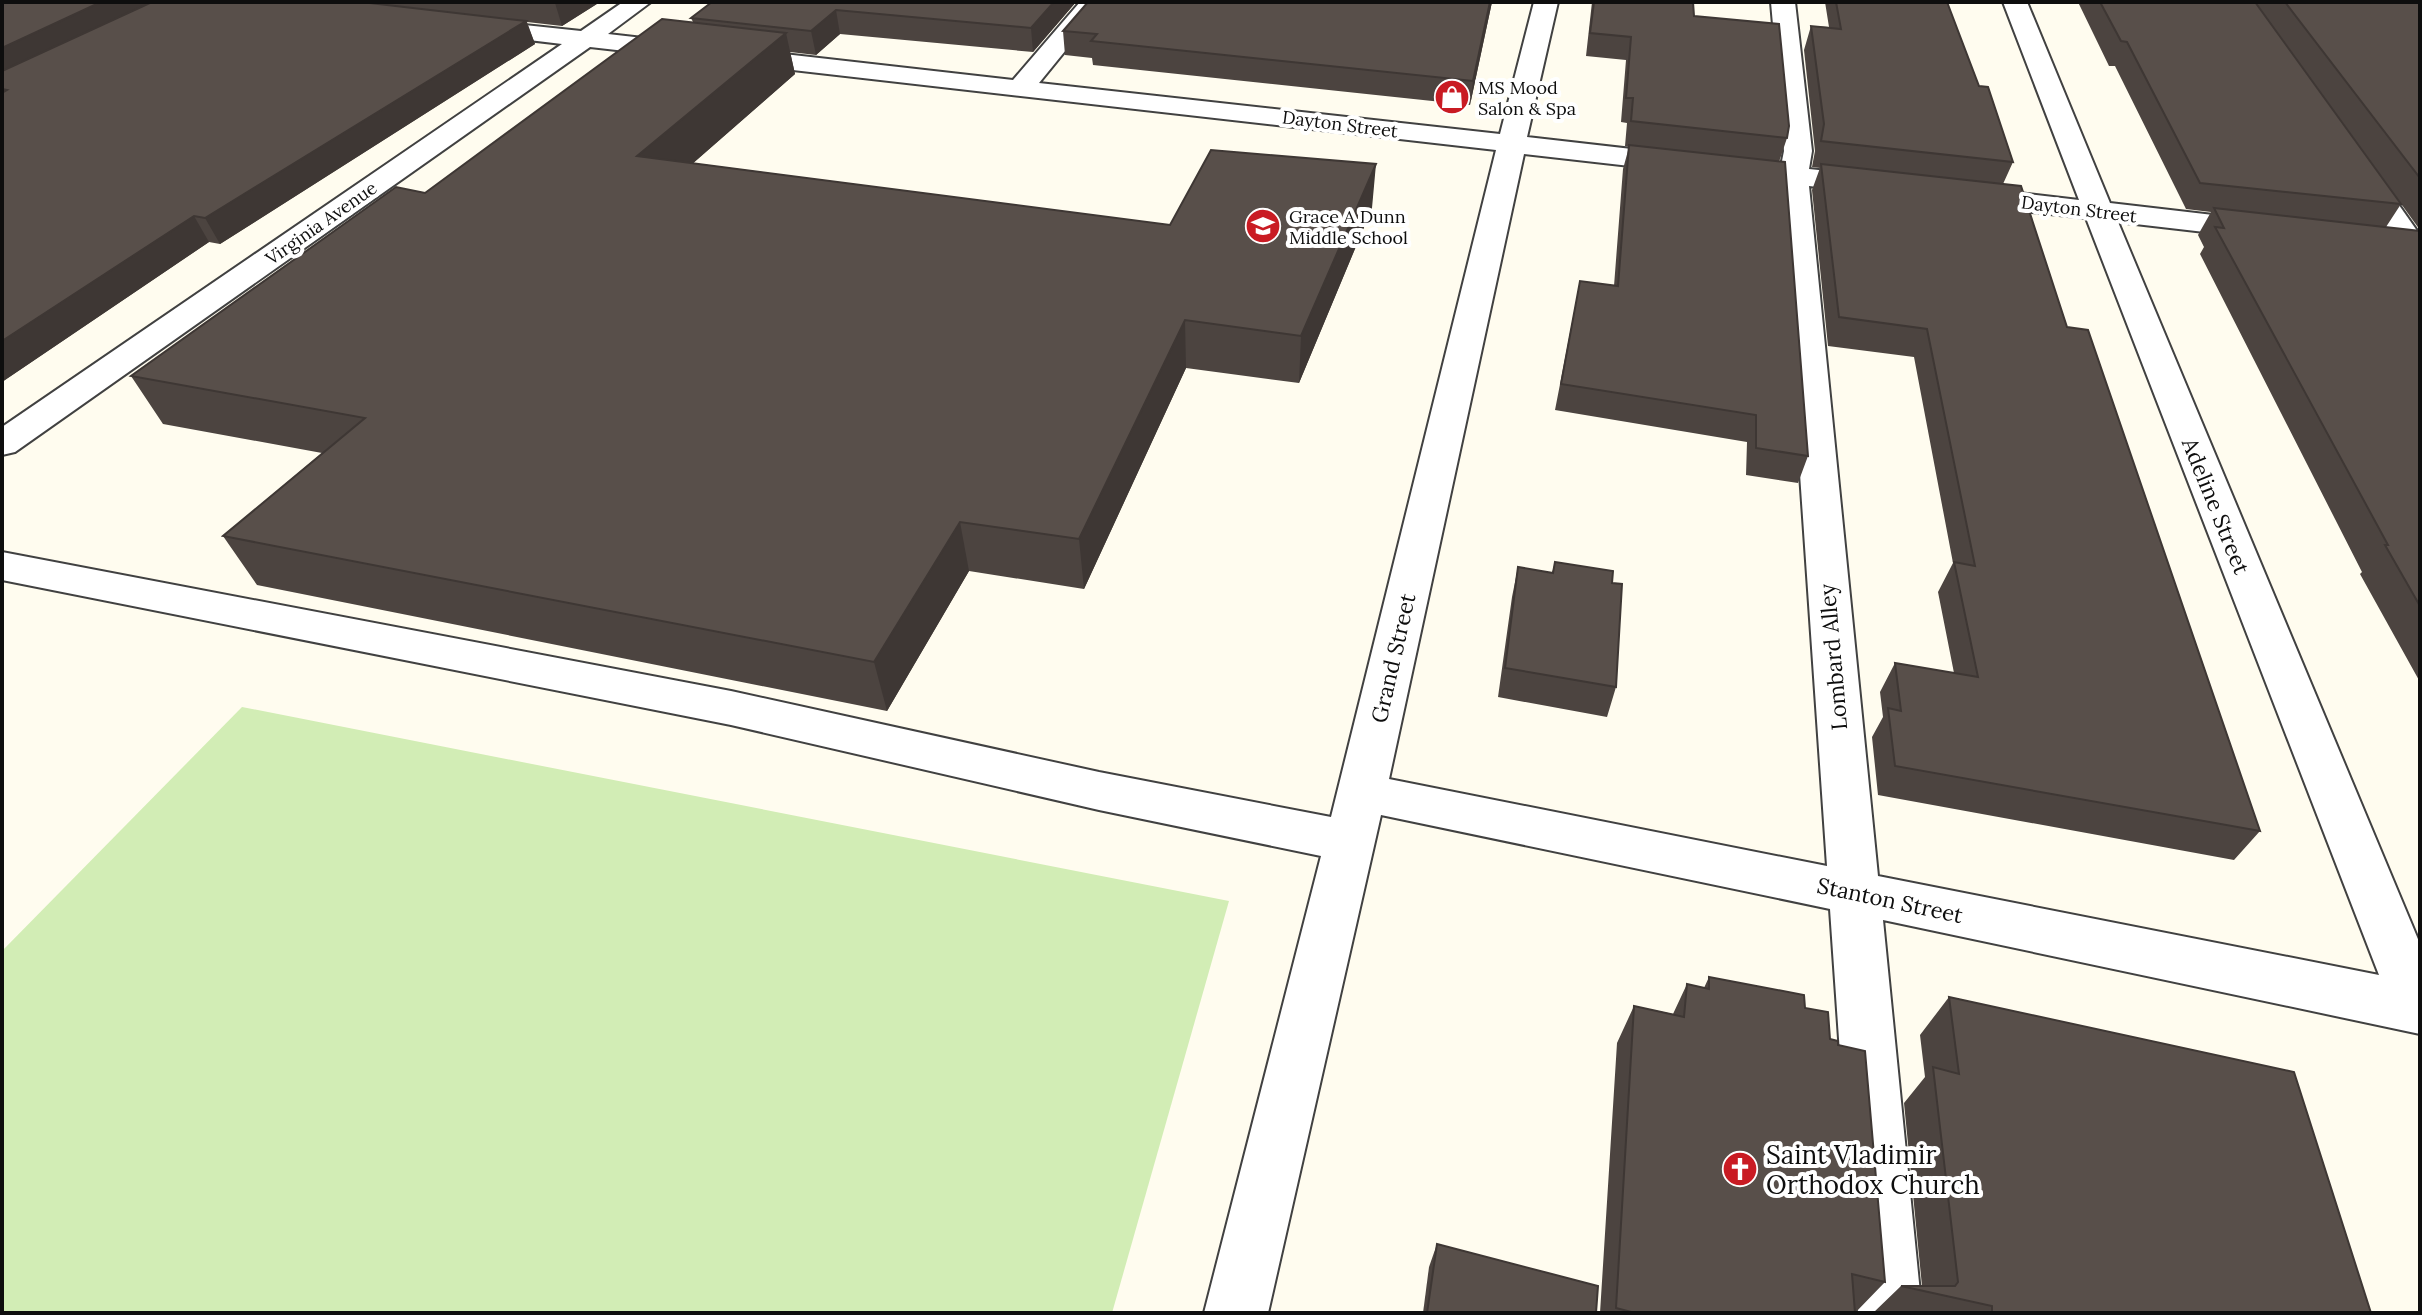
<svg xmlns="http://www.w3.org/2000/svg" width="2422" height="1315" font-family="Lora,serif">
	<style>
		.green { fill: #d2edb5 }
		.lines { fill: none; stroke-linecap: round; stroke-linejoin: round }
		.minor-casing { stroke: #414141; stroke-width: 4 }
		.minor { fill: #fff; fill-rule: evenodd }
		.wall { fill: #4c4440 }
		.shaded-wall { fill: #3e3734 }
		.building { fill: #584f4a; stroke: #3e3734; stroke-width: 2 }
		.labels { text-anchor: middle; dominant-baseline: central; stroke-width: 8; stroke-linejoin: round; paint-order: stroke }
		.far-poi-label { font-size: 18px; fill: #0e0e0e; stroke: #fff; text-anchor: start }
		.far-street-label { font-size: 18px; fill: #0e0e0e; stroke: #fff }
		.street-label { font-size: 22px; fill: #0e0e0e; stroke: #fff }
		.near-poi-label { font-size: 26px; fill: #0e0e0e; stroke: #fff; text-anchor: start }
	</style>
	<rect width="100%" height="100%" fill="#fffcef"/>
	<!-- green -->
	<polygon class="green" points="242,707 1229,901 1112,1313 2,1313 2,951"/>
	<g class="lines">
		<defs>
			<g id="minor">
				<path d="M623,2H651L608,34L1013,80L1080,2H1105L1039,83L1500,134L1534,2H1558L1527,137L1781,166L1784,151L1771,2H1795L1812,151L1809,169L1876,176L1886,179L1891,185L1886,191L1876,194L1809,186L1878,876L2379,975L2086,218L1968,205L1958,202L1953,196L1958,190L1968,187L2079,200L2003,2H2027L2110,203L2265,221L2276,224L2280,230L2276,236L2265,239L2118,222L2420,944V1034L1883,920L1922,1313H1858L1830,909L1381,815L1268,1313H1204L1321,856L1099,810L731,725L2,580V552L731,691L1099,772L1331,817L1496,150L590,47L15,452L2,455V427L562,44L469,33L460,31L457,26L460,21L469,19L581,31ZM1524,154L1780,183L1827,866L1389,779Z"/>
				<polygon points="2358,158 2368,161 2420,235 2420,266 2409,264 2344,167 2348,161"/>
			</g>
		</defs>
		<!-- minor casing -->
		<use href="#minor" class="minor-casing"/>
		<!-- minor -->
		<use href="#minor" class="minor"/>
	</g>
	<!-- wall -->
	<g class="wall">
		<polygon points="2,2 600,2 562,26 527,22 535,44 220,244 209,242 2,382"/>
		<polygon points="712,2 1076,2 1033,52 840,34 816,55 790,52 795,74 693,163 1170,225 1372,208 1299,383 1186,368 1084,589 969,571 887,711 257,585 223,536 322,453 163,424 131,376 425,193 693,22 691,18"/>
		<polygon points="1492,2 1470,105 1093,65 1092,58 1065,55 1063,31"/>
		<polygon points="1592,2 1693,2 1694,16 1787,138 1779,162 1808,456 1798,483 1746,475 1747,442 1555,410 1580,281 1614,286 1623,169 1629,147 1625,146 1627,123 1621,122 1626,60 1586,56"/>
		<polygon points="1825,2 1947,2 1979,86 2013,162 2003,184 2067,327 2260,831 2234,860 1878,795 1872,737 1883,717 1880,692 1895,663 1954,673 1938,592 1953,563 1914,357 1828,346 1812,190 1820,168 1812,167 1815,151 1804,50 1811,26 1829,27"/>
		<polygon points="2078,2 2255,2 2401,204 2386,227 2420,231 2420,682 2360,574 2362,572 2200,254 2204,247 2198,235 2211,212 2186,209 2115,66 2109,66"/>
		<polygon points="2255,2 2420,2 2420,230"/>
		<polygon points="1555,562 1612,583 1616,687 1607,717 1498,697 1512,597 1518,567 1552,573"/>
		<polygon points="1709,977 1805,1008 1830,1039 1885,1282 1855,1313 1600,1313 1617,1043 1634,1006 1673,1014 1687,984 1704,988"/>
		<polygon points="1949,997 2371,1313 1873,1313 1901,1286 1922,1286 1904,1103 1925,1077 1920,1035"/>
		<polygon points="1437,1244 1596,1313 1423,1313 1429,1267"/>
	</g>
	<!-- shaded-wall -->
	<g class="shaded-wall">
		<polygon points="101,2 161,2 2,79 2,48"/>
		<polygon points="556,2 600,2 562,26 555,3"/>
		<polygon points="1054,2 1076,2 1033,52 1031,28"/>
		<polygon points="1490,2 1492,2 1470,105 1473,81"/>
		<polygon points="836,10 840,34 816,55 811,31"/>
		<polygon points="526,21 535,44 220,244 205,218"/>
		<polygon points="786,33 795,74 651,200 637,156"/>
		<polygon points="1376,164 1372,208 1299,383 1301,336"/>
		<polygon points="194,216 209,242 2,382 2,341"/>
		<polygon points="1185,320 1186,368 1084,589 1079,539"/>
		<polygon points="960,522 969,571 887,711 874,662"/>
	</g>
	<!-- building -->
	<g class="building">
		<polygon points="2,2 101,2 2,48"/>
		<polygon points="152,2 361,2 526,21 205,218 194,216 2,341 2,93 7,90 2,89 2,71"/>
		<polygon points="712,2 1054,2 1031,28 836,10 811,31 691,18"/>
		<polygon points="1088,2 1490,2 1473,81 1091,41 1097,34 1063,31"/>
		<polygon points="1594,2 1693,2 1694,16 1779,24 1789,126 1787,138 1631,121 1633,98 1626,98 1631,37 1590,33"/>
		<polygon points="1836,2 1947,2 1979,86 1988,87 2013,162 1821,141 1824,124 1811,26 1841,29"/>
		<polygon points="2100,2 2255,2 2401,204 2200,183 2127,42 2121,41"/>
		<polygon points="2285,2 2420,2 2420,178"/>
		<polygon points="662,19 786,33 637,156 1170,225 1211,150 1376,164 1301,336 1185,320 1079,539 960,522 874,662 223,536 365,418 131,376 396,187 425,193"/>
		<polygon points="1629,145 1785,162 1808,456 1756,448 1756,415 1561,384 1580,281 1618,286"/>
		<polygon points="1821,164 2021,186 2067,327 2088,330 2260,831 1895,766 1888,708 1901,711 1895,663 1978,677 1954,562 1975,566 1927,329 1839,317"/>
		<polygon points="2214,208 2420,231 2420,606 2385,545 2388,545 2215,227 2224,228"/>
		<polygon points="1555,562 1613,571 1612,583 1622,584 1616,687 1505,668 1518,567 1553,573"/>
		<polygon points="1709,977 1804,995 1805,1008 1828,1012 1830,1039 1838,1041 1838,1045 1865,1051 1885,1282 1852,1274 1855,1313 1635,1313 1616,1308 1634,1006 1684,1017 1687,984 1709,989"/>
		<polygon points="1949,997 2294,1072 2371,1313 1992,1313 1992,1306 1901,1286 1955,1286 1958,1282 1933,1067 1959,1074"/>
		<polygon points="1437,1244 1598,1286 1596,1313 1427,1313"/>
	</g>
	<!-- icons -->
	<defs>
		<symbol id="shop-disc" viewBox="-11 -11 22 22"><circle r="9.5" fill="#c91b23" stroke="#fff"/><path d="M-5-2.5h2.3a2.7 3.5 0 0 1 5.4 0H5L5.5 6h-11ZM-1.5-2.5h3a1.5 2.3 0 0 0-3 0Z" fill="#fff"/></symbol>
		<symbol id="school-disc" viewBox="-11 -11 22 22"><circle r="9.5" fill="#c91b23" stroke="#fff"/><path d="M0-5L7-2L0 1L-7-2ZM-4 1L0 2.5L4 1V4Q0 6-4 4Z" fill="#fff"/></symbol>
		<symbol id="church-disc" viewBox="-11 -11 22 22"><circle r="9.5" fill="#c91b23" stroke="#fff"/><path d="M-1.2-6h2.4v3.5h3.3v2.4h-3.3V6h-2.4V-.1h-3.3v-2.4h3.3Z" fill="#fff"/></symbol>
	</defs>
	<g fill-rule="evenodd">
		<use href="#shop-disc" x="1432" y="77" width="40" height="40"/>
		<use href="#school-disc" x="1243" y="206" width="40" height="40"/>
		<use href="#church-disc" x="1720" y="1149" width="40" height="40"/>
	</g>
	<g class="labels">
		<!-- far-poi labels -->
		<g class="far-poi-label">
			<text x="1478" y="87">MS Mood<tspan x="1478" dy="21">Salon &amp; Spa</tspan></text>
			<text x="1289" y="216">Grace A Dunn<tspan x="1289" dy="21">Middle School</tspan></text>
		</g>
		<!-- far-street labels -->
		<g class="far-street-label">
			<text transform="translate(1340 124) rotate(7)">Dayton Street</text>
			<text transform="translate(2079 209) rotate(7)">Dayton Street</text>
			<text transform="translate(321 223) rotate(-35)">Virginia Avenue</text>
		</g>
		<!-- street labels -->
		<g class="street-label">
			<text transform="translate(2216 506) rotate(68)">Adeline Street</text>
			<text transform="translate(1833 657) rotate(-95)">Lombard Alley</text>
			<text transform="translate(1393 658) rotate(-77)">Grand Street</text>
			<text transform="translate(1890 900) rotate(12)">Stanton Street</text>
		</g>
		<!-- near-poi labels -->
		<g class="near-poi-label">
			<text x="1766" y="1154">Saint Vladimir<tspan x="1766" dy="30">Orthodox Church</tspan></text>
		</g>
	</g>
	<!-- border -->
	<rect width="2422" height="1315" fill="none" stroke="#0e0e0e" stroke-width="8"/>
</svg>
